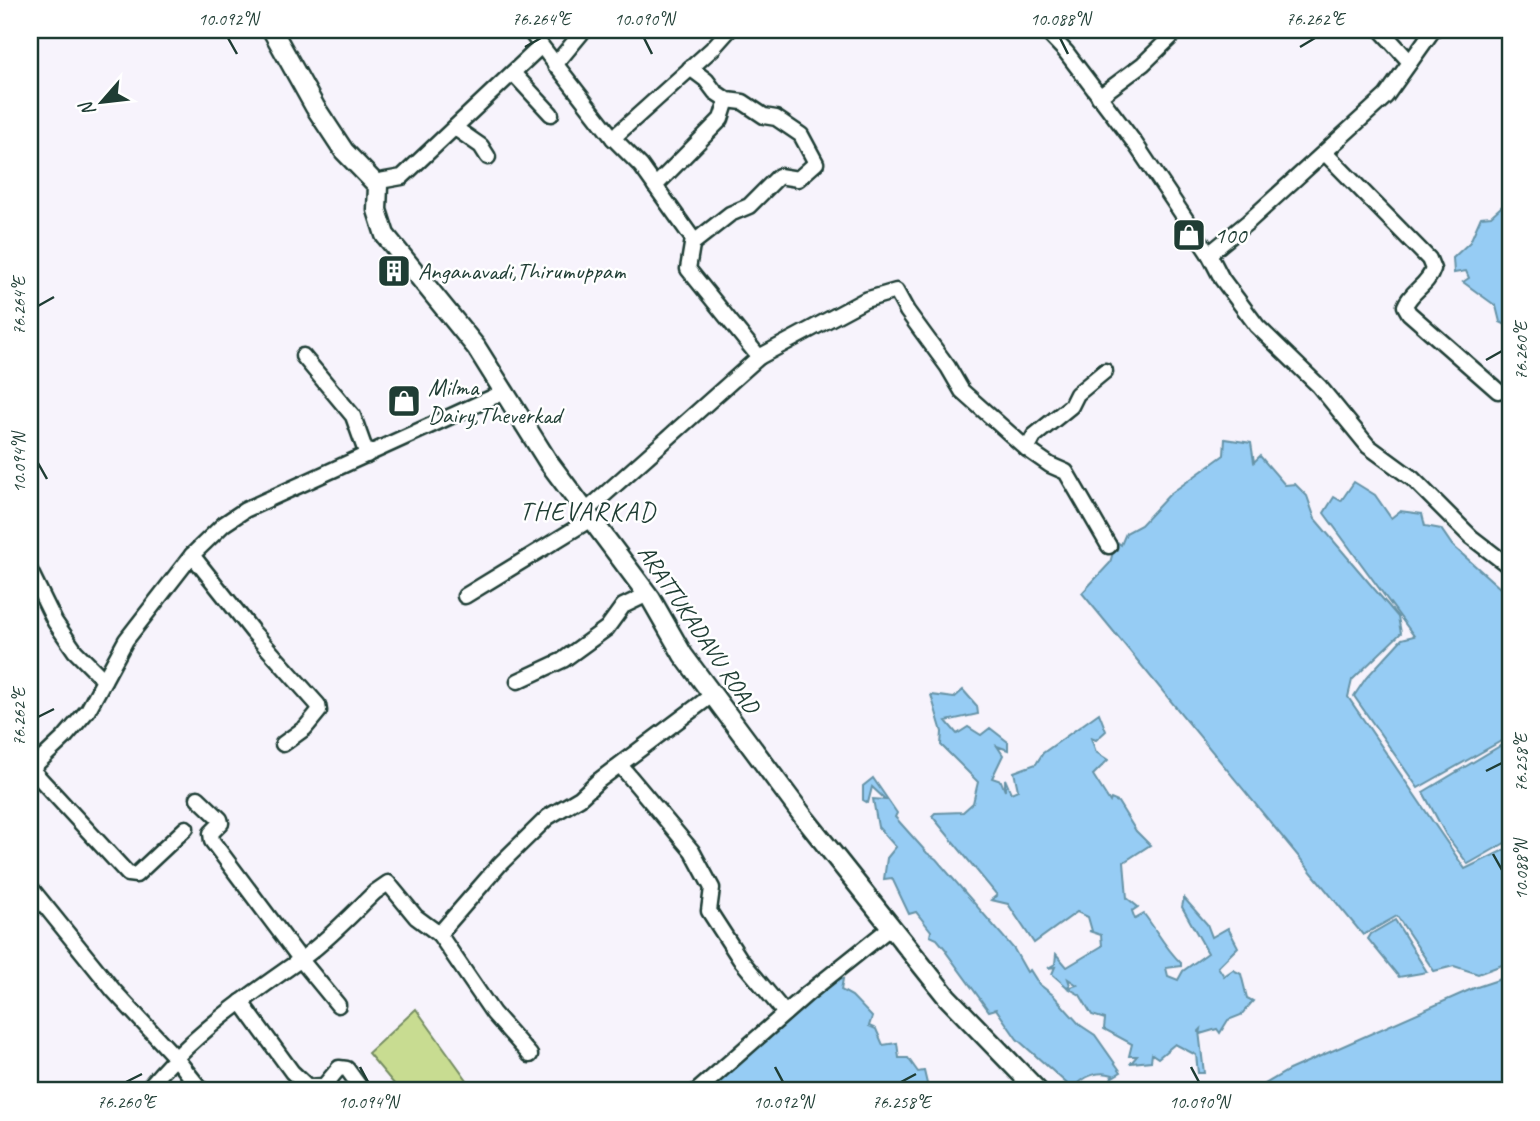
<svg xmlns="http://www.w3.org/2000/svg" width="1540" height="1121" font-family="Caveat,sans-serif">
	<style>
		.green { fill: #c8dc91; stroke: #748c62; stroke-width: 2 }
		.water { fill: #96ccf4; stroke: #6693a7; stroke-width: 2 }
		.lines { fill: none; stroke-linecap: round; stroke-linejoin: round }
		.minor-casing { stroke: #1f3d34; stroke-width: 19 }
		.major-casing { stroke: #1f3d34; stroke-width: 23 }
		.minor { stroke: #fff; stroke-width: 14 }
		.major { stroke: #fff; stroke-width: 18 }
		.ticks { fill: none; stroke: #1f3d34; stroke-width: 2.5 }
		.labels { text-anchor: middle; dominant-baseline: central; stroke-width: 5; stroke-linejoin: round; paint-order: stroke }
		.poi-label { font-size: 24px; fill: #1f3d34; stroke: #fff; text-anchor: start }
		.street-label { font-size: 24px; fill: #1f3d34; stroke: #fff }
		.neighbourhood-label { font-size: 26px; letter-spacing: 2px; fill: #1f3d34; stroke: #fff }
		.neatline { fill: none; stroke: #1f3d34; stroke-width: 2.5 }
		.ticks-label { font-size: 18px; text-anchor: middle; fill: #1f3d34 }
	</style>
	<rect width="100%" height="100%" fill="#f7f3fc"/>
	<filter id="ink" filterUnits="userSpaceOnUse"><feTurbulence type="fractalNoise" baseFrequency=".0143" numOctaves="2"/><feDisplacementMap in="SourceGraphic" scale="14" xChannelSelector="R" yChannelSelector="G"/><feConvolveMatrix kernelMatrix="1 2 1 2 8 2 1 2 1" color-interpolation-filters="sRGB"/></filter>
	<g filter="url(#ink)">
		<!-- green -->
		<polygon class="green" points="416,1009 475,1091 400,1091 368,1053"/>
		<!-- water -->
		<g class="water">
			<polygon points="1510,199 1510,327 1500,322 1496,306 1463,282 1469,278 1466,271 1454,273 1453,258 1470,242 1481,217 1491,216"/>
			<polygon points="1225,439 1251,443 1254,462 1260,456 1285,485 1295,484 1307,496 1315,519 1398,617 1401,633 1352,680 1348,697 1465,869 1510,847 1510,962 1478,974 1454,966 1434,971 1397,916 1363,935 1082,593 1110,563 1116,541 1121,545 1126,533 1141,525 1170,494 1224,455"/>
			<polygon points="1354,482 1375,495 1391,518 1400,511 1422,514 1425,526 1441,529 1452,545 1510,597 1510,736 1418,788 1354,696 1366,678 1402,639 1414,636 1324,513 1334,497 1341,501"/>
			<path d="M963,690L977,706L978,714L946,721L957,734L968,727L981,735L990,728L1008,742V750L997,746L1003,755L992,778L1001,781L1005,791V779L1011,793L1018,790L1014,772L1036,764L1043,753L1099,713L1106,731L1096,740L1091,738L1096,752L1108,760L1093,775L1110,802L1111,799L1118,802L1136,831L1150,845L1124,862L1127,898L1138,907L1132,911L1135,919L1144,914C1157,931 1166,949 1181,963V966L1166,968L1168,976L1178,980L1183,971L1208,953L1182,907L1184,898L1207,924L1212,937L1228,928L1238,947L1218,967L1224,976L1233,970L1241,974L1247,998L1253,1001L1241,1015L1228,1020L1220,1033L1217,1029L1200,1034L1201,1029L1199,1031L1204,1073H1198L1196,1055L1175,1044L1158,1058L1152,1054L1151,1061L1131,1063L1137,1056H1129L1132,1044L1104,1029L1105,1019L1092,1015L1080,995L1068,988L1077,985L1068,979L1070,985L1067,987L1052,974L1055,967L1048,968L1055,964L1056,954L1067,967L1102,946L1101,935L1089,931H1092L1088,917L1077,912L1034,943L1008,904L991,900L997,895L932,816L935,813L963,812L973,803L978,782L941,745L942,732L931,695L954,698Z"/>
			<polygon points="1510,740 1510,840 1468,864 1446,835 1423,792"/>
			<path d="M873,778L897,813L895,817L927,853L936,859L1014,949L1027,972L1030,970L1039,984L1053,995L1080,1025L1095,1035L1121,1072L1111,1078L1113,1075C1097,1070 1083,1077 1073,1089L1017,1039L996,1009L989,1011L946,952L947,951L937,939L930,936L931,931L916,912L909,914L892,878L884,879L887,858L896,847L878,827L873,799L886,800L872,787L868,803L863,800V786Z"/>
			<polygon points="1395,920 1427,972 1399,977 1368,939 1371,934"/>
			<polygon points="1510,976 1510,1091 1253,1091 1289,1070 1474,988"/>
			<polygon points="843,979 841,990 852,996 872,1017 869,1026 876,1029 883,1045 897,1043 899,1058 908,1058 918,1072 924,1071 928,1088 933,1091 708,1091 831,981"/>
		</g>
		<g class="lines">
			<defs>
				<g id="minor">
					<polyline points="529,30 613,138 641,166 693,239 688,269 759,357"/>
					<polyline points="1045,30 1066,52 1134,142 1209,254 1222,279 1257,326 1319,386 1368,446 1413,479 1471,537 1510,567"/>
					<polyline points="1381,30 1410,62"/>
					<polyline points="555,65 584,30"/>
					<polyline points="690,68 706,80 715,92 727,100 743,102 764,116 776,118 801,135 816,163 798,179 779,176 749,206 730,214 693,243"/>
					<polyline points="513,73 551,114"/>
					<polyline points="1099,97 1143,64 1178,30"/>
					<polyline points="455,128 481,146 488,157"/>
					<polyline points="613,138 712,49 729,30"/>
					<path d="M1325,153L1429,259L1433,269C1428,285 1411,291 1405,306L1409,313L1498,391"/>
					<polyline points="374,182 402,177 541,46"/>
					<polyline points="655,186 721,119 727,100"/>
					<polyline points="1209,254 1248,222 1386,96 1433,30"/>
					<polyline points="303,356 353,416 367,455"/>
					<polyline points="1027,449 1034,436 1071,406 1077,394 1105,371"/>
					<polyline points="586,511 759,357 865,300 896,291 907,311 948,367 962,391 1027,449 1050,465 1066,472 1109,546"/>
					<polyline points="192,555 253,632 318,705 319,711 305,728 283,744"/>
					<polyline points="30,571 55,622 75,651 104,680"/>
					<polyline points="465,596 591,519"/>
					<polyline points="518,681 563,660 607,628 623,606 648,594"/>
					<polyline points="620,765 692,851 712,888 709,911 740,959 785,1013"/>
					<polyline points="31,769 128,874 136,875 186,828"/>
					<polyline points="30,770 64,738 88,710 126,640 192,555 224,524 245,510 504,392"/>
					<polyline points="198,798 220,819 221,823 211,833 212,841 301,960 338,1005"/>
					<polyline points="30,887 114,991 175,1057 202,1091"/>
					<polyline points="439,934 493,1013 530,1055"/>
					<polyline points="241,1002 292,1072 308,1087 324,1086 339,1068 347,1069 363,1091"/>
					<path d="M146,1091C188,1038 245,998 300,960C325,943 353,913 375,892L388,883L416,917L439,934L500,864L548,817L580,798L598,781L712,695"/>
					<polyline points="697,1091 807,994 891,927"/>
				</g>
				<polyline id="major" points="272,30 315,107 344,151 378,186 377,210 385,235 476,347 547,460 651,599 683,655 806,820 947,997 1038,1091"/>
			</defs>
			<!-- minor casing -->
			<use href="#minor" class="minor-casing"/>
			<!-- major casing -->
			<use href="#major" class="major-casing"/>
			<!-- minor -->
			<use href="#minor" class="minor"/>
			<!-- major -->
			<use href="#major" class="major"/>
		</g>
	</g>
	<!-- ticks -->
	<path class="ticks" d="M228,38L237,54M644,38L652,54M1060,38L1068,54M525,47L541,38M1300,47L1315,38M38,306L54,297M1486,360L1502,351M38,463L47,479M38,717L54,709M1486,771L1502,763M1493,854L1502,870M360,1067L368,1082M775,1067L783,1082M1191,1067L1199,1082M126,1082L142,1074M901,1082L916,1074"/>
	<!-- icons -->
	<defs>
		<symbol id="shop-square" viewBox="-11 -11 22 22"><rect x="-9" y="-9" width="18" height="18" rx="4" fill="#1f3d34" stroke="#fff"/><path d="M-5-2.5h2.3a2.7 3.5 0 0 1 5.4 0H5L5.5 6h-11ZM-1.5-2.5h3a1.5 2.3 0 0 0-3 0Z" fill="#fff"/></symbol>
		<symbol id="building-square" viewBox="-11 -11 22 22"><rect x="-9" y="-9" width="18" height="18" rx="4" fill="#1f3d34" stroke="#fff"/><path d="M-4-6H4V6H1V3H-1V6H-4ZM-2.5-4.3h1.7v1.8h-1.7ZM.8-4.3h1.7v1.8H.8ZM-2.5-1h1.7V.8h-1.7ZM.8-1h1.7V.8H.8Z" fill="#fff"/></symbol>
	</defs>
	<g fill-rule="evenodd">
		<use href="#shop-square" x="1170" y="216" width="38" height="38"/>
		<use href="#building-square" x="375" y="252" width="38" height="38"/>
		<use href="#shop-square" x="385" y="382" width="38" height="38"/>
	</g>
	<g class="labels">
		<!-- poi labels -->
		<g class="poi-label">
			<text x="1214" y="235">100</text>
			<text x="418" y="271">Anganavadi,Thirumuppam</text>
			<text x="428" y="387">Milma<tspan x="428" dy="28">Dairy,Theverkad</tspan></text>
		</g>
		<!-- street labels -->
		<g class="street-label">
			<text transform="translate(699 629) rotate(56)">ARATTUKADAVU ROAD</text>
		</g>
		<!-- neighbourhood labels -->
		<g class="neighbourhood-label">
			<text x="588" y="511">THEVARKAD</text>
		</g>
	</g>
	<!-- margin -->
	<rect width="1540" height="1121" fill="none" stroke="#fff" stroke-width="77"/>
	<!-- north arrow -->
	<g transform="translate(102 102) rotate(242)" stroke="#ffffff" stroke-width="5" paint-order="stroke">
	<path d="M0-5L12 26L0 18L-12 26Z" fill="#1f3d34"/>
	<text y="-10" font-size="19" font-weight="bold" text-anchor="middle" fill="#1f3d34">N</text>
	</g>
	<rect x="38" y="38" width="1464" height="1044" class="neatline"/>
	<g class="ticks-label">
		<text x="228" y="25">10.092°N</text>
		<text x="541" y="25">76.264°E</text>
		<text x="644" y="25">10.090°N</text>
		<text x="1060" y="25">10.088°N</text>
		<text x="1315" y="25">76.262°E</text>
		<text transform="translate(19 306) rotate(-90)" y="6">76.264°E</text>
		<text transform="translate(1521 351) rotate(-90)" y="6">76.260°E</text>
		<text transform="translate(19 463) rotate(-90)" y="6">10.094°N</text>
		<text transform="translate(19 717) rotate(-90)" y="6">76.262°E</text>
		<text transform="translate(1521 763) rotate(-90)" y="6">76.258°E</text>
		<text transform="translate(1521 870) rotate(-90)" y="6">10.088°N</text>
		<text x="126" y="1108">76.260°E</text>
		<text x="368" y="1108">10.094°N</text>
		<text x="783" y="1108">10.092°N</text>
		<text x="901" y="1108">76.258°E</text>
		<text x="1199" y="1108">10.090°N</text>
	</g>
</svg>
